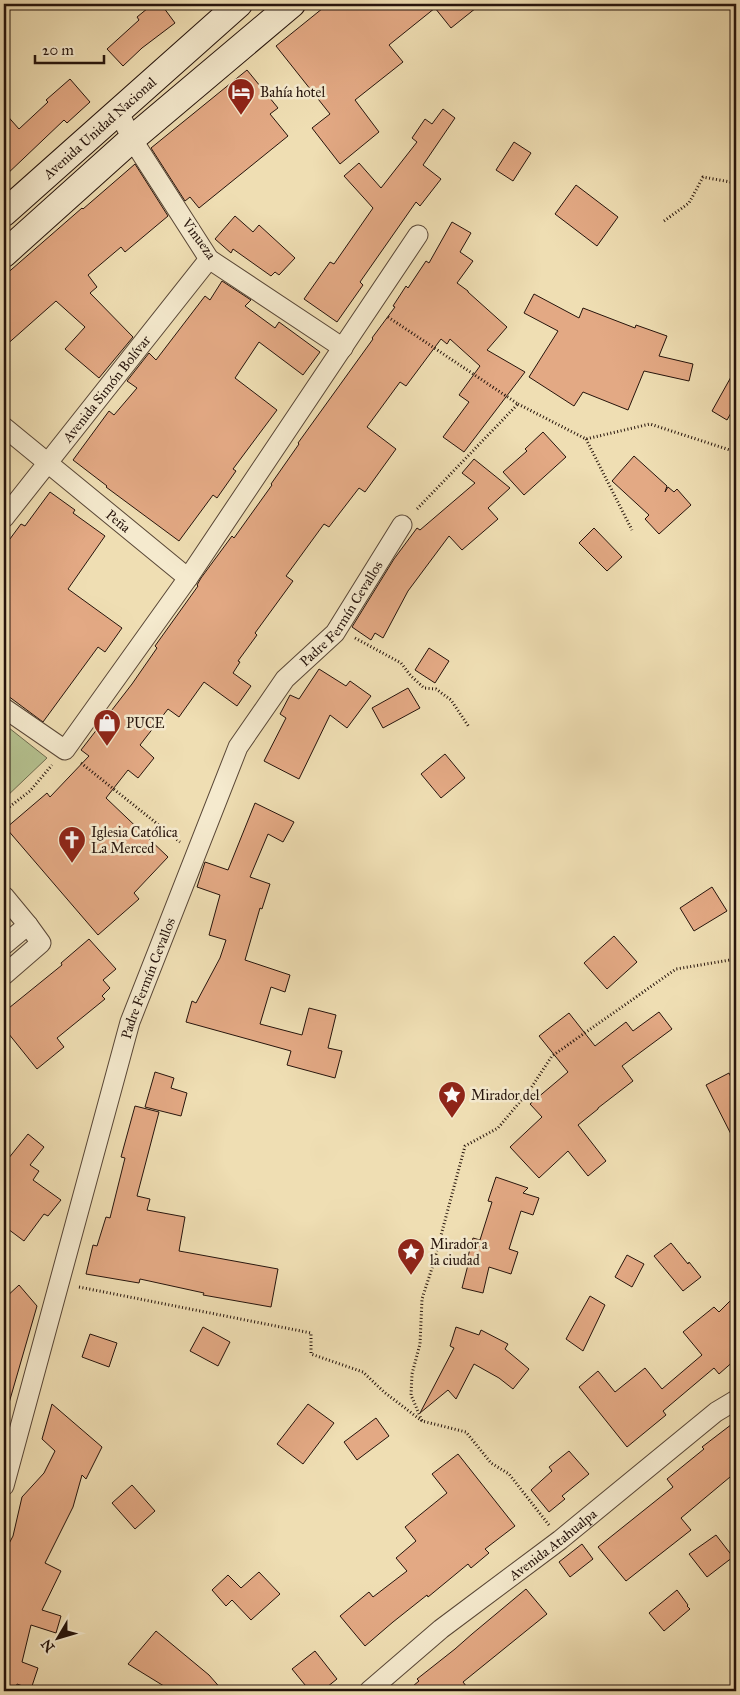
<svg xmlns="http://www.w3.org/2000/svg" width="740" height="1695" font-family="'IM FELL Great Primer',serif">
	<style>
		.green { fill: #b5c290; stroke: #6e6b4e }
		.building { fill: #e3a984; stroke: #26140c }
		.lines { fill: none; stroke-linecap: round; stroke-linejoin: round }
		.street-casing { stroke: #584636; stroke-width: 21 }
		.secondary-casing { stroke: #26140c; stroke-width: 28 }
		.path { stroke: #26140c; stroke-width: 3; stroke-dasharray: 1 2.5; stroke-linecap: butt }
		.street { stroke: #f5eace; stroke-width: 19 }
		.secondary { stroke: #f5eace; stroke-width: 26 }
		.labels { text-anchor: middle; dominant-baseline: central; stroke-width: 5; stroke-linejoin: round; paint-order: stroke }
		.poi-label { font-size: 14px; fill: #26140c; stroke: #f5eace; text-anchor: start }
		.street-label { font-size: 14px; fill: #26140c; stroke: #f5eace }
	</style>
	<rect width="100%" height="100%" fill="#efdeb3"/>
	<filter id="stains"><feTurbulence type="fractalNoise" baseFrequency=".004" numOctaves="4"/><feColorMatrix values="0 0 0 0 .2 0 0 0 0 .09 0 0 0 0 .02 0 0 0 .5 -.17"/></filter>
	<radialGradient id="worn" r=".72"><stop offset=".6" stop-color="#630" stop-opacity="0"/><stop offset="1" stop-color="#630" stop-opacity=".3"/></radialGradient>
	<!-- green -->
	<polygon class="green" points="4,724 47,758 4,799"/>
	<!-- building -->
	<g class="building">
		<polygon points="153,4 161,4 175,23 142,48 123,66 107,49 139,20 137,17"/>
		<polygon points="328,4 481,4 451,28 435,8 389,45 403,62 355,100 379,132 340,164 312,128 330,114 276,46"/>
		<polygon points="247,70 278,108 270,114 288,136 199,208 190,197 185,201 151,148"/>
		<polygon points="70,79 90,102 67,123 64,120 4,177 4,112 19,129 48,102 46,100"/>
		<polygon points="443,109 455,118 423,165 441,179 420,206 416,202 360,282 363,285 337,322 304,299 330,262 334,264 373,208 344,176 359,163 381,188 417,142 412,138 425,119 432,124"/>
		<polygon points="514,142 531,153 513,181 496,170"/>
		<polygon points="135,164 168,216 125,252 121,247 88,275 97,287 90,293 133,337 99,378 65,349 85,327 56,301 4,347 4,276 82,208 83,209"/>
		<polygon points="576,185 618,217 597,246 555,214"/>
		<polygon points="235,216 253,232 259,225 295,258 279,275 275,272 271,276 233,249 231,253 215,239"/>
		<polygon points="452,222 471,233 460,252 473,261 457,283 468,291 468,292 507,327 487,350 525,372 464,452 443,437 469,402 459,395 480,366 450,339 447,344 441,339 406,386 400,382 367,427 396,449 365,492 359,488 329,527 324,524 286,576 293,581 255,633 257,635 238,661 240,662 233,673 251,686 237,706 204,682 179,717 168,709 140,745 154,758 138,778 128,770 106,798 168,857 134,893 139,899 98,935 6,828 47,793 50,797 89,756 81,750 132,684 157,648 155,646 198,586 197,585 201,578 232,536 234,538 272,485 271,484 299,444 298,443 373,339 372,338 395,307 393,306 406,286 408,288 426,261 429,263"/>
		<polygon points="222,281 251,300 245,306 275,328 279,322 320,352 303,375 259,342 235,378 277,410 233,469 236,471 217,498 213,495 179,541 106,487 107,486 73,460 109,411 114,415 137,388 127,381 149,353 156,360 205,296 210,300"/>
		<polygon points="534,294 579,318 583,308 635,328 636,325 667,336 659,356 693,364 689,381 644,371 628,410 583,392 574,406 529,377 558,331 524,313"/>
		<polygon points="736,368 736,404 727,420 712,411"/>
		<polygon points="543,432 566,457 524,495 503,472 527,451 525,449"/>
		<polygon points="634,456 667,486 665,492 668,487 674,492 677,489 691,505 659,534 645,519 649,515 612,481"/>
		<polygon points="474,459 510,488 488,508 498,519 462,550 449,536 408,591 383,638 375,633 371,640 352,627 394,559 417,528 420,530 475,483 462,473"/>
		<polygon points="50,492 75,510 73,513 105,536 68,589 122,628 105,652 98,647 43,722 4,693 4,547 21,524 25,526"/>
		<polygon points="594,528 622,557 607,571 579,543"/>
		<polygon points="429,648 449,661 435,683 415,670"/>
		<polygon points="319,669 346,686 350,681 371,696 347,728 330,715 299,779 264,761 286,718 280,714 290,695 299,699"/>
		<polygon points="408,688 420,708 383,728 372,708"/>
		<polygon points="445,754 465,778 441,798 421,774"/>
		<polygon points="255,803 294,822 283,842 268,834 250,877 270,884 262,909 260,908 245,960 290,975 285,992 271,987 260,1024 302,1035 309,1008 336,1015 328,1048 342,1051 335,1078 287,1065 291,1051 186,1022 192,1001 196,1003 220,958 226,940 209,935 220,895 197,887 205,862 228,870"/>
		<polygon points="712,887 727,911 694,931 680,908"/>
		<polygon points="614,936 637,962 607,989 584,963"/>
		<polygon points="89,939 116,969 103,980 110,988 102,996 105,999 57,1038 64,1047 37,1069 4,1028 4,1012 62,965 61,963"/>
		<polygon points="659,1012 672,1029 622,1066 633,1081 598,1108 598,1109 578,1125 606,1161 588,1176 568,1151 539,1178 510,1147 542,1117 530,1104 568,1072 539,1036 569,1013 595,1046 626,1022 633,1031"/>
		<polygon points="155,1072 174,1078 171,1088 187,1093 181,1116 145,1107"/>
		<polygon points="729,1073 736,1088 736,1144 706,1085"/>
		<polygon points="135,1106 159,1112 137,1196 150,1199 147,1210 185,1217 179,1251 278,1269 271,1307 203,1295 204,1293 140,1279 139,1283 86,1274 93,1245 97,1246 106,1217 110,1218 125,1158 121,1157"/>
		<polygon points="28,1134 44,1147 30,1165 39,1171 33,1180 61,1200 48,1216 44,1214 24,1241 4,1226 4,1164"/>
		<polygon points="496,1177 528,1188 523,1193 539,1198 533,1215 521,1211 509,1249 518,1252 511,1274 489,1267 483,1293 462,1288 469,1261 467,1260 473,1238 480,1240 492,1202 488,1201"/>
		<polygon points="671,1243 688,1264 689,1262 701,1277 683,1291 654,1256"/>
		<polygon points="627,1255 644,1264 632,1287 615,1277"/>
		<polygon points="19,1285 37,1306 9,1403 4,1402 4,1299"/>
		<polygon points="736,1295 736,1359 719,1374 714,1368 663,1411 666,1415 627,1447 579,1387 598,1371 615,1392 645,1368 662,1389 702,1355 683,1332 714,1307 719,1312"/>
		<polygon points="590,1296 605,1305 583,1351 566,1339"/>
		<polygon points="203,1327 230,1342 218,1366 190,1351"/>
		<polygon points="456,1327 479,1335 481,1330 508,1344 505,1349 529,1369 513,1389 499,1378 474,1364 456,1399 448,1390 420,1413 454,1348 450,1346"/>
		<polygon points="90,1334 117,1343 109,1367 82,1357"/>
		<polygon points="52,1404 102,1447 86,1479 82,1475 73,1507 45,1563 61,1571 42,1610 61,1616 56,1633 31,1625 22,1662 38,1668 31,1689 17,1684 15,1691 4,1691 4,1553 13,1536 22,1497 44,1473 55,1451 42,1439"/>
		<polygon points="308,1404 334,1423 303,1464 277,1444"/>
		<polygon points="376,1418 389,1436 357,1460 344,1442"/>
		<polygon points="736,1421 736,1472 681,1518 691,1530 626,1581 598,1547 673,1487 667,1479 704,1449 702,1447"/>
		<polygon points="569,1451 589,1474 562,1496 565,1499 549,1512 531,1490 552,1471 549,1467"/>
		<polygon points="458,1454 515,1526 485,1549 489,1553 471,1568 468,1564 428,1597 427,1595 393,1622 365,1646 340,1616 369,1592 373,1597 407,1571 396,1558 416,1541 405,1527 447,1493 432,1474"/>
		<polygon points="132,1485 155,1511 135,1529 112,1503"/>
		<polygon points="716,1535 733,1557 707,1577 689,1554"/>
		<polygon points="582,1544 593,1559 570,1577 559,1562"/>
		<polygon points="259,1572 280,1594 251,1620 232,1600 226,1606 212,1590 228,1575 241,1588"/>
		<polygon points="526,1589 547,1614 463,1682 470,1691 407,1691 419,1681 417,1679 455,1649 472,1634"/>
		<polygon points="677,1590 688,1605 687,1606 690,1609 664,1631 649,1613"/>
		<polygon points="156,1631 209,1675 223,1691 172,1691 128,1664"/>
		<polygon points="315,1651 337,1679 322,1691 310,1691 292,1669"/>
	</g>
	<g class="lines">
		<defs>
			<g id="street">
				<polyline points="118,111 132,139 209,259 343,348"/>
				<path id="s1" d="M4,427L188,578"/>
				<path id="s2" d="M4,518L209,259"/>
				<polyline points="4,708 65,750 188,578 418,235"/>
				<polyline points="4,896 28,925 41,943 4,975"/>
				<polyline points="4,945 28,925"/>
				<path id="s3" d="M4,1486L130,1022L238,747L285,679L335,633L402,525"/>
				<path id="s4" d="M369,1691L441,1629L560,1540L716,1412L736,1400"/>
			</g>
			<g id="secondary">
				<path id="s5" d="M4,213L239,4"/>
				<polyline points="4,254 132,139 292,4"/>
			</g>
		</defs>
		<!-- street casing -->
		<use href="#street" class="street-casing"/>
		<!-- secondary casing -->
		<use href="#secondary" class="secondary-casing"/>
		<!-- path -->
		<g class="path">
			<polyline points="664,221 689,203 703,177 736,183"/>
			<polyline points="388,317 518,404 416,510"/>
			<polyline points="518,404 586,439 650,424 736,452"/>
			<polyline points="586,439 632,530"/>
			<polyline points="355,638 401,663 411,676 424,688 436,689 451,700 469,727"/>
			<polyline points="81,763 180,842"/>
			<polyline points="4,811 30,791 52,765"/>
			<polyline points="79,1287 311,1333 311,1354 363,1372 384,1392 422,1421"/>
			<polyline points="549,1525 509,1474 491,1463 466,1432 422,1421 411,1395 412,1374 420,1344 422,1299 433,1265 465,1146 498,1128 529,1091 552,1056 676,969 736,959"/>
		</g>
		<!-- street -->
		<use href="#street" class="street"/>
		<!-- secondary -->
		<use href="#secondary" class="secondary"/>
	</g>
	<!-- icons -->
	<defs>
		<symbol id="hotel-pin" viewBox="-11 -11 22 30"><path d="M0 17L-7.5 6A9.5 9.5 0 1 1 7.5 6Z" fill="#8f2418" stroke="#f5eace"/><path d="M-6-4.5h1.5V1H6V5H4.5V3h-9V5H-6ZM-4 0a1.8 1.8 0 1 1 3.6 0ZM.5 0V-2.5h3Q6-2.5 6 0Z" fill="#fff"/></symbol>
		<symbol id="shop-pin" viewBox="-11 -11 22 30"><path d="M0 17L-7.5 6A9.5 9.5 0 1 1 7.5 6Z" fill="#8f2418" stroke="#f5eace"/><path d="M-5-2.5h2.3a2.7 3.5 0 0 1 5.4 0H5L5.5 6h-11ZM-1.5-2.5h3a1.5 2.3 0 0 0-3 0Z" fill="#fff"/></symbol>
		<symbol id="church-pin" viewBox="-11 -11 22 30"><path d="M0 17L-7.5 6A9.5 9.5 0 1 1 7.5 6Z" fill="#8f2418" stroke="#f5eace"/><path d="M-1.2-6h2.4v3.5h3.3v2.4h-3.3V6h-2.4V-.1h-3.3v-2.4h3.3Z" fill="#fff"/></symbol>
		<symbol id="sight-pin" viewBox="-11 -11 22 30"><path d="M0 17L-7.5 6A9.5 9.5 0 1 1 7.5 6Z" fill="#8f2418" stroke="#f5eace"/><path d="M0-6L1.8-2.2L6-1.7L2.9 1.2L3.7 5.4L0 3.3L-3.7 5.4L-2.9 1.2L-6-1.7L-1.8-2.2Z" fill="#fff"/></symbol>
	</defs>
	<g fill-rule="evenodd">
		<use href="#hotel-pin" x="225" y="76" width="32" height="43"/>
		<use href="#shop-pin" x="91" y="707" width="32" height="43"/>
		<use href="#church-pin" x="56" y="824" width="32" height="43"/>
		<use href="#sight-pin" x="436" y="1079" width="32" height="43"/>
		<use href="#sight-pin" x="395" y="1236" width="32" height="43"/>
	</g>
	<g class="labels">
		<!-- poi labels -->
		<g class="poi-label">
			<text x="260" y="92">Bahía hotel</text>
			<text x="126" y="723">PUCE</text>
			<text x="91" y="832">Iglesia Católica<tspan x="91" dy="16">La Merced</tspan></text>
			<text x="471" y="1095">Mirador del</text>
			<text x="430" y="1244">Mirador a<tspan x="430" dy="16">la ciudad</tspan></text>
		</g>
		<!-- street labels -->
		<g class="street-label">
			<text stroke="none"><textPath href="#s5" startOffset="128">Avenida Unidad Nacional</textPath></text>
			<text transform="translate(199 239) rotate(54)">Vinueza</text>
			<text stroke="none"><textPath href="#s2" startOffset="165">Avenida Simón Bolívar</textPath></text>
			<text stroke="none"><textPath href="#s1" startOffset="148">Peña</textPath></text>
			<text stroke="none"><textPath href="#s3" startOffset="946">Padre Fermín Cevallos</textPath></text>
			<text stroke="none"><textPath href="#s3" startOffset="528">Padre Fermín Cevallos</textPath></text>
			<text stroke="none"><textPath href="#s4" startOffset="235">Avenida Atahualpa</textPath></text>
		</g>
	</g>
	<!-- margin -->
	<rect width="740" height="1695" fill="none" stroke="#efdeb3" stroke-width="20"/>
	<rect x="5" y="5" width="730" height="1685" fill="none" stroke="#26140c" stroke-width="2.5"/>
	<rect x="10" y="10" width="720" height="1675" fill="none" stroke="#26140c"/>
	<!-- north arrow -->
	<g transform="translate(58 1638) rotate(232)" stroke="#f5eace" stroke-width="4" paint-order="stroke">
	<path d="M0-4L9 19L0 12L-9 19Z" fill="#26140c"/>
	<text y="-8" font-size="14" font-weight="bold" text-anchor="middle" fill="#26140c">N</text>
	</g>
	<!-- scale -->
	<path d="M35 55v8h69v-8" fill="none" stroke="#26140c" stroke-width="2.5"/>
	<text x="42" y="55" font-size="15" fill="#26140c" stroke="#f5eace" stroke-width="4" paint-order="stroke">20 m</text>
	<rect width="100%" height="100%" filter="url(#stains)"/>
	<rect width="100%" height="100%" fill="url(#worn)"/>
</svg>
